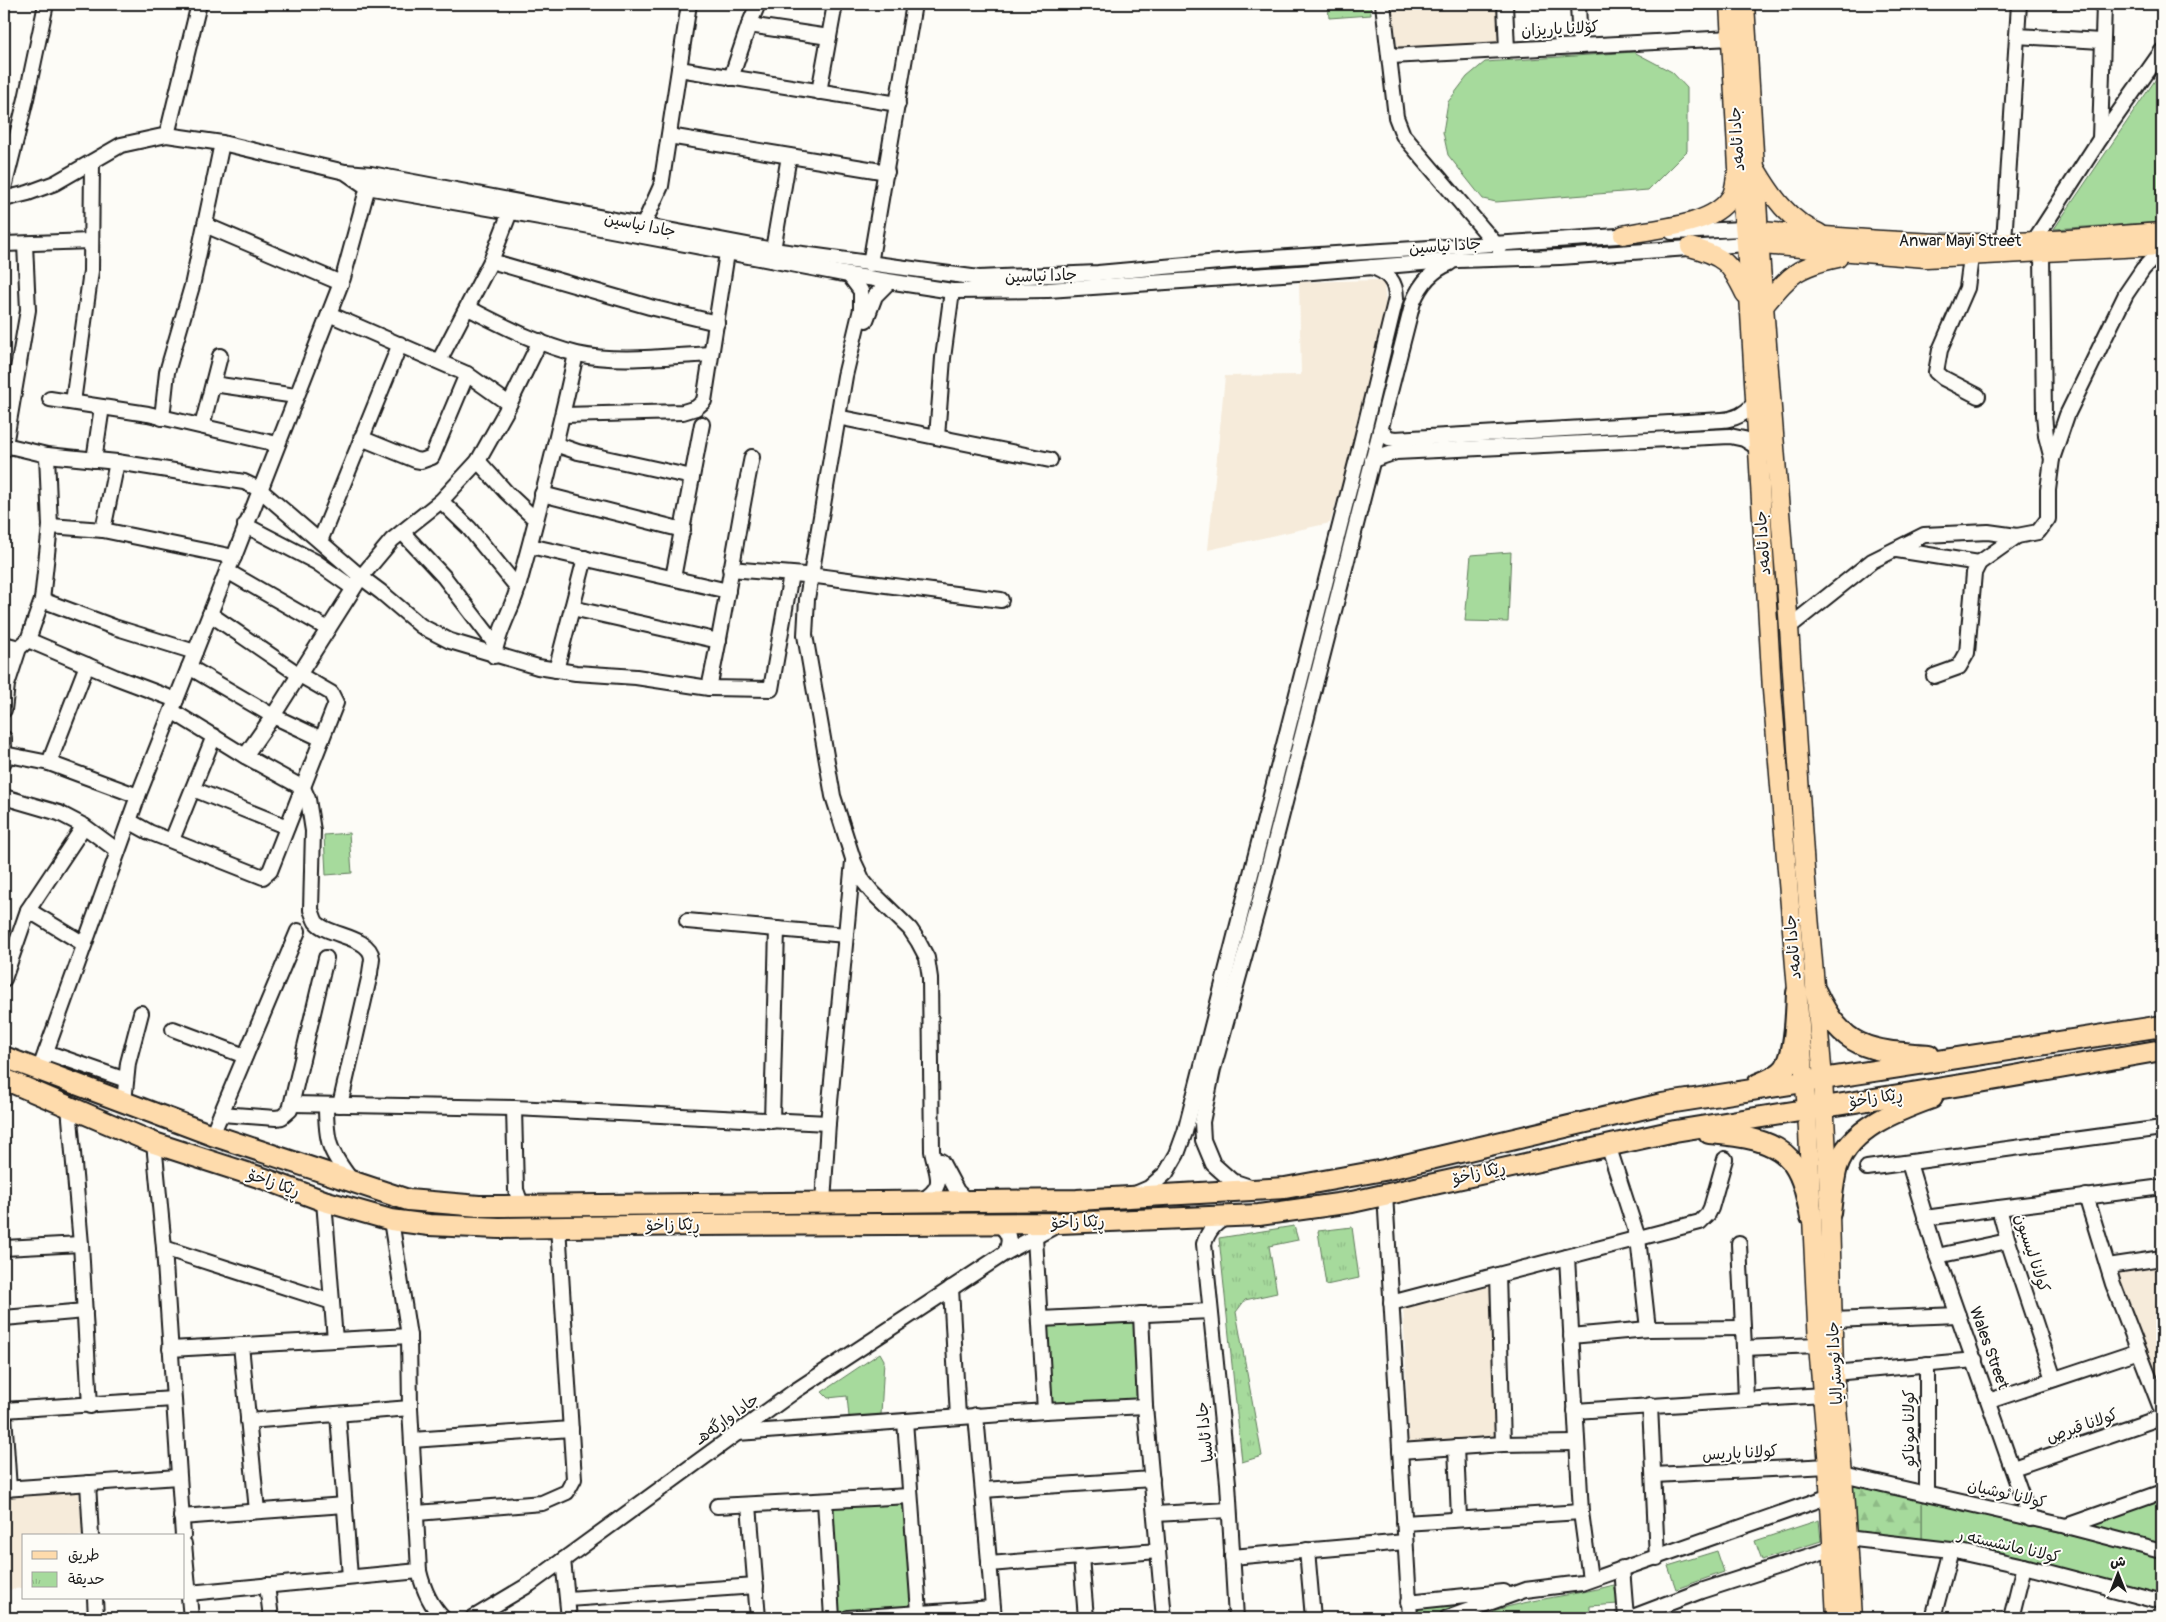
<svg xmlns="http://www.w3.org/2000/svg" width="2166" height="1622" font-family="Pangolin,'Playpen Sans Arabic',sans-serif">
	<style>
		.built { fill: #f6ebda }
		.green { fill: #a6da9c; stroke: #617b5c }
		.forest { fill: url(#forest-firs); stroke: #617b5c }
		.park { fill: url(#park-tufts); stroke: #617b5c }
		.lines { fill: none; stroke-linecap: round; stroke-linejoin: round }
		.minor-casing { stroke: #1c1c1c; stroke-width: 18 }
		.major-casing { stroke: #1c1c1c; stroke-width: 21 }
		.highway-casing { stroke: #1c1c1c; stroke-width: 24 }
		.minor { stroke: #fdfcf7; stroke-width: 14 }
		.major { stroke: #fedbac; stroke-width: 18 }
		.highway { stroke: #fedbac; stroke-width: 20 }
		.labels { text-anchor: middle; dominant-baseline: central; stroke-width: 4; stroke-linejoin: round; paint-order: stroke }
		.street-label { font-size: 16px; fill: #1c1c1c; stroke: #fdfcf7 }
	</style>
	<defs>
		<pattern id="forest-firs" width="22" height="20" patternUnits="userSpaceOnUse" patternTransform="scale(1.25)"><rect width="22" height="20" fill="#a6da9c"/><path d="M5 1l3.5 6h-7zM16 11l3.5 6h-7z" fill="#8eba86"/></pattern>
		<pattern id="park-tufts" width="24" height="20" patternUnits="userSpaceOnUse" patternTransform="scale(1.25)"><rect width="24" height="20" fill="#a6da9c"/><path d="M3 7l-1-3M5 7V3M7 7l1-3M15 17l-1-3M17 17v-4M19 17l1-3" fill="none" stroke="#8eba86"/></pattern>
	</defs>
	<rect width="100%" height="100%" fill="#fdfcf7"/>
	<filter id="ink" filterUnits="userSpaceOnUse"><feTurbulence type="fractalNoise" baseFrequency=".02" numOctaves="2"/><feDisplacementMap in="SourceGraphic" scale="10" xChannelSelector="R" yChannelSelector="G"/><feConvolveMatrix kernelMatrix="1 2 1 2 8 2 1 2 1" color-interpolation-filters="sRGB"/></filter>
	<g filter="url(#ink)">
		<!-- built -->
		<g class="built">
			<polygon points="1391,4 1497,4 1500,45 1398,51"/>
			<polygon points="1377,280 1384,284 1386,306 1343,480 1330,523 1208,550 1225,376 1301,375 1299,282"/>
			<polygon points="2162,1267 2162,1392 2117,1273"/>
			<polygon points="1493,1281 1494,1436 1409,1443 1403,1306"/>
			<polygon points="79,1492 83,1536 24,1536 24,1588 4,1590 4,1498"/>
		</g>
		<!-- green -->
		<g class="green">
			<polygon points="1328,4 1370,4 1371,15 1329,18"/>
			<polygon points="1634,52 1672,72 1687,88 1687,151 1648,190 1496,202 1483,199 1448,155 1443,132 1448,102 1467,77 1485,62"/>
			<polygon points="2162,70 2162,222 2054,229"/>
			<polygon points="1511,552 1508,622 1465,621 1471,555"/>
			<polygon points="349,833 352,873 326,875 324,835"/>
			<polygon points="1141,1314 1145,1406 1045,1411 1040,1319"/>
			<polygon points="880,1353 884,1360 881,1415 849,1417 847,1396 828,1398 822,1392"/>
			<polygon points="910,1496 919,1612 832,1618 825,1501"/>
			<polygon points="2162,1497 2162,1544 2083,1525"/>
			<polygon points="1922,1501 2162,1557 2162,1596 1922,1541"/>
			<polygon points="1819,1520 1821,1541 1762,1560 1755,1541"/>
			<polygon points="1717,1551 1724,1572 1676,1589 1668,1566"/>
			<path d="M1614,1585L1618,1604L1590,1606V1618H1494L1493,1611C1534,1598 1573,1596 1614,1585Z"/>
			<polygon points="1525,1590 1447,1618 1410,1618 1408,1602"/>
		</g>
		<!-- forest -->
		<polygon class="forest" points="1850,1485 1922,1501 1922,1541 1852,1534"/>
		<!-- park -->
		<g class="park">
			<polygon points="1294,1226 1298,1240 1269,1246 1277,1293 1245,1300 1236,1312 1262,1456 1242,1462 1219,1238"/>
			<polygon points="1352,1227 1359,1278 1326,1285 1318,1231"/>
		</g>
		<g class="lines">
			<defs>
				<g id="minor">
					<polyline points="1383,4 1396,117 1403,135 1499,248"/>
					<polyline points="1505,4 1507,50"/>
					<polyline points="1578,4 1580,46"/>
					<polyline points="749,25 829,37"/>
					<polyline points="2017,36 2101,41"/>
					<polyline points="1391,56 1731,38"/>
					<polyline points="679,69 898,104"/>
					<polyline points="731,78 749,25 758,4"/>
					<polyline points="819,92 835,4"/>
					<polyline points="167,135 199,4"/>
					<polyline points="669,136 887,172"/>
					<polyline points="2100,139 2104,4"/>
					<polyline points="346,172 371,174 773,250 979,278 1098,273 1241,260 1634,235"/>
					<polyline points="4,188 26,99 46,4"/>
					<polyline points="4,199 28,193 55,183 121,145 167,135 222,143 345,172 367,187 574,223 849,275 952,291 1048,290 1313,272 1458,260 1560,257 1746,244"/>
					<polyline points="205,225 341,283"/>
					<polyline points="643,226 661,186 689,4"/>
					<polyline points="1672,232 1744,229"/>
					<polyline points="2034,241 2100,139 2162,51"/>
					<polyline points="2004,242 2019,4"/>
					<polyline points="4,244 91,241"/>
					<polyline points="773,250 789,156"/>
					<polyline points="2042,254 2044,415 2046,436 2052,459"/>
					<polyline points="1971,257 1967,288 1940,350 1936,372 1943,378 1978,396"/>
					<polyline points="491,261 650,307 717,323"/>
					<polyline points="870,264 914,4"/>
					<path d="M849,275L861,291V309L845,376L833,446L807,599L805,635L833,796L854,862L863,881L872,892L910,929L918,941L927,958L930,978L932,1151C936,1175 948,1185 921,1201"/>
					<path d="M468,308C502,325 539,345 577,354C617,363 670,356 711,354"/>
					<polyline points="329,314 467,374 509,404"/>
					<polyline points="866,320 875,296 889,282"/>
					<polyline points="439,361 491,261 510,212"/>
					<polyline points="213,384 296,396"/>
					<polyline points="50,399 148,414 277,444"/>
					<polyline points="73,402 91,271 92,162"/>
					<polyline points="563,415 683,412 696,408 704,401 727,253"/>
					<polyline points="162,418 167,372 192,286 222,143"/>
					<polyline points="842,418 1050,460"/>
					<polyline points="202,426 220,356"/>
					<path d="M1380,430L1389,438L1395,439L1722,420C1736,419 1745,414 1754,404"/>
					<polyline points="937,437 943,358 952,291"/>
					<polyline points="361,438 415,460 421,461 432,457 467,374"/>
					<polyline points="555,444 578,452 692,477"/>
					<polyline points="5,445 47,455 117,462 244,482 259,489 361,577 381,592 421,626 450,641 538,667 576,673 636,677 709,688 771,689 791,574"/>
					<polyline points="4,451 28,310 25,244"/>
					<polyline points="94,460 102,407"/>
					<polyline points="1372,460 1396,452 1730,436 1744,439 1757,447"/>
					<polyline points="478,461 506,492 536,520"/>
					<polyline points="542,494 683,530"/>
					<polyline points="441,501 469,528 518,588"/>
					<polyline points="245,525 316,562 353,588"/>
					<polyline points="50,526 103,530 234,557"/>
					<polyline points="103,530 117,462"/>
					<polyline points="402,532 444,577 496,645"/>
					<polyline points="320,541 400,344"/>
					<polyline points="530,546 728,591"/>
					<polyline points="1897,550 1979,563"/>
					<polyline points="730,569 817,576 1001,600"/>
					<polyline points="227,571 328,629"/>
					<polyline points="673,578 702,424"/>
					<polyline points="42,600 114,627 195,652"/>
					<polyline points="572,608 719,641"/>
					<polyline points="1789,627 1872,561 1924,535 1988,532 2017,536 2038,532 2048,519 2048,490 2052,459 2067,415 2126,294 2143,269 2162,249"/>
					<polyline points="28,640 115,677 176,700"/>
					<polyline points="4,644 19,648"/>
					<path d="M494,656C498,630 513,608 519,584C540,508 559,431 576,354"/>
					<polyline points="189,667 273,716 322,739"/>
					<polyline points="556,670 585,558"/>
					<polyline points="1934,676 1959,667 1967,653 1974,573 1979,563 2017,536"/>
					<path d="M709,688C726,611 736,534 752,457"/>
					<polyline points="4,710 7,685 19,648 28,640 42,600 50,526 47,455"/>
					<path d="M172,711L245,756L303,788L308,799L313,831L311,910C313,914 314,919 316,922C327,936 370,936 372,958C372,963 370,969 370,974L340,1105"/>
					<polyline points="4,738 4,762"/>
					<polyline points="4,754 49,763 138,796"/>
					<polyline points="245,756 273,716 361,577 392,540 441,501 478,461 506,411 540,341"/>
					<polyline points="49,763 87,665"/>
					<polyline points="193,789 287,827"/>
					<polyline points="4,797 59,813 84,826 118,851"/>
					<polyline points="129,821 149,832 263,877 270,871 336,703 331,693 298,674 210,614"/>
					<polyline points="172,840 214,736"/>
					<polyline points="28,910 84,944"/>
					<polyline points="687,921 777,929"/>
					<polyline points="4,979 28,910 84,826"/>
					<polyline points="173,1029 245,1056"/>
					<polyline points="46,1052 126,1080"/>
					<polyline points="39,1071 138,796 227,571 234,557 343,278 370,179"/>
					<polyline points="124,1102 128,1063 141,1013"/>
					<polyline points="292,1104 514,1108 828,1123"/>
					<path d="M326,1105C326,1143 329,1151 352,1181"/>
					<polyline points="69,1107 81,1244 90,1406"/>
					<polyline points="514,1108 516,1190 520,1201 526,1206"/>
					<polyline points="221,1114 276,1118 282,1117 290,1110 326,958"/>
					<polyline points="772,1121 777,929 846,935"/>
					<polyline points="212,1135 298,931"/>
					<polyline points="154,1143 164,1248 183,1536"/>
					<polyline points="1608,1145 1638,1238 1648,1329"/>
					<polyline points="941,1161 957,1191 966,1200"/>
					<polyline points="1909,1163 1937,1256 2030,1519"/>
					<polyline points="1867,1168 2162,1128"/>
					<path d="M1250,1187L1232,1181L1213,1164L1203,1140L1202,1122L1213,1069L1260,900L1413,302C1420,285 1432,270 1450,263"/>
					<path d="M1135,1194L1149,1188L1166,1173L1177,1154L1185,1132L1358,455L1396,298C1396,281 1387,272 1372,267"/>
					<polyline points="1385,1194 1410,1618"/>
					<polyline points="2086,1196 2113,1284 2162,1411"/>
					<polyline points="324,1201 335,1340"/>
					<polyline points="823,1203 828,1123 853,861"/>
					<path d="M1229,1217C1216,1221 1208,1231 1204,1244L1228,1483L1236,1618"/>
					<polyline points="1925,1218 1999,1208"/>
					<path d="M391,1220L409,1336L410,1408L419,1571C423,1588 430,1605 443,1618"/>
					<path d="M996,1223C1009,1231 1012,1240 1005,1253"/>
					<polyline points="1035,1237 1045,1411"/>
					<polyline points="1739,1244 1744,1348"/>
					<polyline points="4,1248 81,1244"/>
					<polyline points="164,1248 332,1302"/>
					<polyline points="1937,1256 2008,1241"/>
					<polyline points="1567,1257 1581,1512 1590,1579"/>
					<polyline points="2108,1266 2162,1258"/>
					<polyline points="1498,1275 1503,1444"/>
					<polyline points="951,1288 958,1417"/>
					<polyline points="1391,1303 1700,1222 1708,1214 1711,1208 1725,1159"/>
					<polyline points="1141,1314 1145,1406 1164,1618"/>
					<polyline points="4,1318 85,1311"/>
					<polyline points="1040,1319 1210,1311"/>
					<polyline points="1832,1320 1958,1315"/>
					<polyline points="1571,1336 1648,1329 1743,1328"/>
					<polyline points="241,1345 257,1511"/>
					<polyline points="170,1349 409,1336"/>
					<polyline points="1927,1364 1927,1493"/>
					<polyline points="1834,1373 1975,1360"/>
					<polyline points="2054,1379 2008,1241 1999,1208 2162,1187"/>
					<polyline points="1746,1400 1744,1348 1818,1345"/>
					<polyline points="1989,1401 2139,1351"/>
					<polyline points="1650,1405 1657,1558"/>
					<polyline points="4,1410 173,1399"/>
					<polyline points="1575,1411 1823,1395"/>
					<polyline points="4,1414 9,1489"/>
					<polyline points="338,1414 350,1577"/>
					<polyline points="976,1415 994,1618"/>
					<polyline points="248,1421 410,1408"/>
					<polyline points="905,1421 919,1612"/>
					<polyline points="737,1433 1045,1411 1145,1406"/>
					<polyline points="412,1440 571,1429"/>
					<polyline points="1456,1447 1459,1518"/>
					<polyline points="1400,1451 1503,1444 1577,1443"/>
					<polyline points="2013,1468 2162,1417"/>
					<polyline points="1654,1475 1828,1466"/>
					<polyline points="1843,1475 2066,1526 2162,1551"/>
					<polyline points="88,1483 91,1536"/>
					<polyline points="4,1489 178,1477"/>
					<polyline points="983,1490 1152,1479"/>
					<polyline points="825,1501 832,1618"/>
					<polyline points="749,1505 758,1618"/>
					<polyline points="717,1506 910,1496"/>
					<polyline points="417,1513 542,1503 567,1492 574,1479 558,1226"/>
					<polyline points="1155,1514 1229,1510"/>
					<polyline points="181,1517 345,1505"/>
					<polyline points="1404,1523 1581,1512"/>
					<polyline points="2066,1526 2162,1492"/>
					<polyline points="1846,1538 1951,1550 2024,1566 2162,1602"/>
					<polyline points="184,1544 191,1618"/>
					<polyline points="1307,1550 1313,1618"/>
					<polyline points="1081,1557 1086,1618"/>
					<polyline points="1232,1557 1405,1542"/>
					<polyline points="563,1560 569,1618"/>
					<polyline points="989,1564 1158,1551"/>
					<polyline points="1622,1568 1626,1618"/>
					<polyline points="267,1585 271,1618"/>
					<polyline points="189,1593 419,1571"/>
					<polyline points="95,1598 96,1618"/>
					<polyline points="568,1599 756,1586"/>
					<polyline points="1408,1602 1504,1592"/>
					<polyline points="473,1618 530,1584 795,1391 1005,1253 1059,1224"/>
					<polyline points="848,1618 993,1608"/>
					<polyline points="1447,1618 1525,1590 1582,1583 1830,1496"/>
					<polyline points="1630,1618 1701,1591 1831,1549"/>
					<polyline points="1933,1618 1951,1550"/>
					<polyline points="2011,1618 2024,1566"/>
				</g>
				<g id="major">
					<polyline points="1729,4 1738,168 1746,244 1772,690 1807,1110 1818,1345 1828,1466 1836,1618"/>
					<polyline points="1745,4 1761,267 1789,627 1805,869 1823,1079 1830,1213 1834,1373 1843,1475 1852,1618"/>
					<path d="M1756,169C1772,196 1789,221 1819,233"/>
					<path d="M1749,230C1813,235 1877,241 1942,243C2015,245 2089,237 2162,232"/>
					<path d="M1623,235C1654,228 1711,227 1730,198C1734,193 1735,183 1736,176"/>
					<polyline points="1749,244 1926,258 2162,246"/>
					<path d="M1690,247C1724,256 1730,263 1745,294"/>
					<path d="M1764,306C1791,274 1796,267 1838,258"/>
				</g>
				<g id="highway">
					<path d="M1816,992C1843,1050 1870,1051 1929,1055"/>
					<polyline points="4,1057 212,1135 408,1200 479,1206 504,1206 1077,1200 1285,1188 1384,1170 1662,1104 2162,1026"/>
					<polyline points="4,1079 154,1143 265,1179 324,1201 391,1220 429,1225 499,1228 698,1225 1060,1223 1259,1215 1352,1202 1675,1131 1980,1082 2162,1050"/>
					<path d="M1758,1084C1768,1080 1779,1076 1785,1068C1796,1052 1796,1012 1797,993"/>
					<path d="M1709,1133C1737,1135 1778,1139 1794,1165C1804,1180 1807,1199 1811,1217"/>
					<path d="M1830,1213C1832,1198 1833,1182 1837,1167C1850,1128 1896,1111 1932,1098"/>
				</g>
			</defs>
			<!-- minor casing -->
			<use href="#minor" class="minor-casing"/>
			<!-- major casing -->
			<use href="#major" class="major-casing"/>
			<!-- highway casing -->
			<use href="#highway" class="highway-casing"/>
			<!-- minor -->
			<use href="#minor" class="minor"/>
			<!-- major -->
			<use href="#major" class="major"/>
			<!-- highway -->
			<use href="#highway" class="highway"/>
		</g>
	</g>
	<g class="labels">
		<!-- street labels -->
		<g class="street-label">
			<text transform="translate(1560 29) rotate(-3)">کۆلانا یاریزان</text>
			<text transform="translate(1737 139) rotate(-94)">جادا ئامەد</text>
			<text transform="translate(640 225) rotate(11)">جادا نیاسین</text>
			<text x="1960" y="241">Anwar Mayi Street</text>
			<text transform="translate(1445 246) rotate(-4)">جادا نیاسین</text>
			<text transform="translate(1041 276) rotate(-2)">جادا نیاسین</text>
			<text transform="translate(1763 543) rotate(-94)">جادا ئامەد</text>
			<text transform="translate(1793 947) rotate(-95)">جادا ئامەد</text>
			<text transform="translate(1876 1098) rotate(-9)">ڕێکا زاخۆ</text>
			<text transform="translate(1479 1173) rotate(-13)">ڕێکا زاخۆ</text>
			<text transform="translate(274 1183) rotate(20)">ڕێکا زاخۆ</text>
			<text transform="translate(1078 1222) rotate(-2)">ڕێکا زاخۆ</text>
			<text transform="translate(673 1225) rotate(-1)">ڕێکا زاخۆ</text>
			<text transform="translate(2032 1253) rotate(72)">كولانا ليسبون</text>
			<text transform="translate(1989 1348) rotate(70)">Wales Street</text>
			<text transform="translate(1835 1363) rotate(-93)">جادا ئوسترالیا</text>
			<text transform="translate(727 1419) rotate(-36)">جادا وارگه‌هـ</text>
			<text transform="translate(2082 1426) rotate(-19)">كولانا قبرص</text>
			<text transform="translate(1909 1428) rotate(-90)">كولانا موناكو</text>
			<text transform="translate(1205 1432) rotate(-96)">جادا ئاسيا</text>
			<text transform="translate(1740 1453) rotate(-3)">كولانا پاریس</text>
			<text transform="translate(2007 1494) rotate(13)">كولانا ئوشيان</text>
			<text transform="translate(2009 1546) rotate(13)">كولانا مانشسته ر</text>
		</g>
	</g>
	<!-- margin -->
	<rect width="2166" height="1622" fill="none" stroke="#fdfcf7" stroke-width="20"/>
	<rect x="10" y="10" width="2146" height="1602" fill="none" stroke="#1c1c1c" stroke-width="2" filter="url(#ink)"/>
	<!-- legend -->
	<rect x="22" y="1534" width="162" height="65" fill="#fdfcf7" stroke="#a3a29f"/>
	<rect x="32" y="1551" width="25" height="8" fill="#fedbac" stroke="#a3a29f"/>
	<text x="68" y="1560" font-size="15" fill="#1c1c1c">طريق</text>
	<rect x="32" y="1572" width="25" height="15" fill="url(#park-tufts)" stroke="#a3a29f"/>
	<text x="68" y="1584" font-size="15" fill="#1c1c1c">حديقة</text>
	<!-- north arrow -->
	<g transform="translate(2118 1574)" stroke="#fdfcf7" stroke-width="4" paint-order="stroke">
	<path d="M0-4L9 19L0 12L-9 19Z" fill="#1c1c1c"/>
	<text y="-8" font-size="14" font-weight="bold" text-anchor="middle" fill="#1c1c1c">ش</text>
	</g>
</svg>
